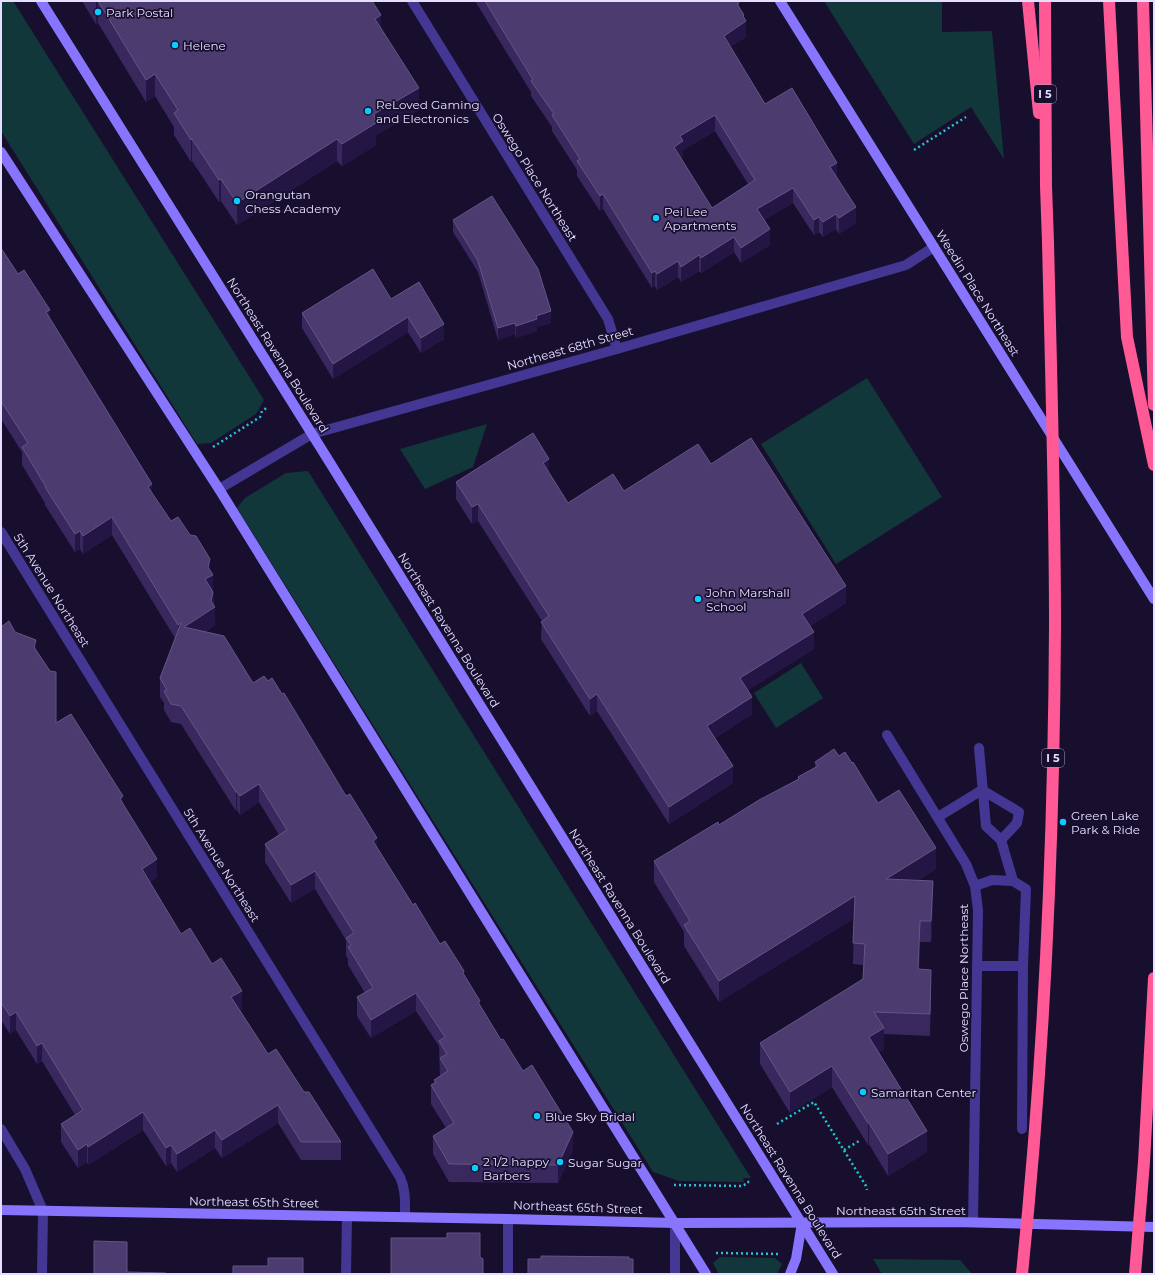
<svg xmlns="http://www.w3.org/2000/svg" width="1155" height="1275" font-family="Montserrat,sans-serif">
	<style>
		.green { fill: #12373a }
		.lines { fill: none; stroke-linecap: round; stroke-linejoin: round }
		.path { stroke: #25c4cc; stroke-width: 2.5; stroke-dasharray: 2 3; stroke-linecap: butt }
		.lane { stroke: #443693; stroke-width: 10 }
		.street { stroke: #443693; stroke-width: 10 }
		.secondary { stroke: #8875ff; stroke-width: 10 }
		.highway { stroke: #ff5996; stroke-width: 12 }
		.highway-bridge { stroke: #ff5996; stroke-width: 12 }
		.wall { fill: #38285e; fill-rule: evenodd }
		.shaded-wall { fill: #231644 }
		.building { fill: #4b3b6f; stroke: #635586; fill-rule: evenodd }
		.poi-dot { fill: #0accff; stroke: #180f2f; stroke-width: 1.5 }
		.labels { text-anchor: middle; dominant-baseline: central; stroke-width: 3.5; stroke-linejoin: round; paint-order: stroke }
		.shield { fill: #180f2f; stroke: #a8a0c1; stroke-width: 1 }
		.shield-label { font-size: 11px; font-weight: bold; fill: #e5deff }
		.poi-label { font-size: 12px; fill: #e5deff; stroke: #180f2f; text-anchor: start }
		.street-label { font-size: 12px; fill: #e5deff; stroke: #180f2f }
	</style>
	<rect width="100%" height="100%" fill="#180f2f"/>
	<!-- green -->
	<g class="green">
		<polygon points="1,1 13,1 264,400 256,414 211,443 197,444 1,131"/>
		<polygon points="824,1 942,1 942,32 992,31 1004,159 971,107 914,144"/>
		<polygon points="867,378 942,497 836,564 761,444"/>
		<polygon points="487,424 473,467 425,489 400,449"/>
		<polygon points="308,471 751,1178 743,1178 744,1182 679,1181 653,1172 237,508 245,498 286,473"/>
		<polygon points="801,663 823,698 776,728 754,693"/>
		<polygon points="720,1257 775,1258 782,1264 777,1274 719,1274 713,1263"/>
		<polygon points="873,1259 960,1260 972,1274 882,1274"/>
	</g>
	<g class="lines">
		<!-- path -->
		<g class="path">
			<polyline points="914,150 966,117"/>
			<polyline points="213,447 260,417 262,411 268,407"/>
			<polyline points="777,1124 814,1102 866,1186 867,1190"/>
			<polyline points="844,1150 859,1141"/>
			<polyline points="674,1185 742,1186 746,1184 747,1182 752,1182"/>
			<polyline points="716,1253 721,1253 779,1254"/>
		</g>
		<!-- lane -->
		<g class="lane">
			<polyline points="979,748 986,826 1001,840 1013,881"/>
			<polyline points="982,790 1019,812 1017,823 1001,840"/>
			<polyline points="938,817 982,790"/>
			<polyline points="975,886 992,880 1013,881 1026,889 1023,966 1022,1129"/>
			<polyline points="977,966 1023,966"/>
			<polyline points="508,1274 508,1219"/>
		</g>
		<!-- street -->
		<g class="street">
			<polyline points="412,1 608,319 617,349"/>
			<polyline points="219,489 312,434 617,349 906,265 934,247"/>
			<path d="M1,532L400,1177C406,1190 405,1203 405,1217"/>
			<polyline points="887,735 966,864 975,886 978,910 973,1222"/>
			<polyline points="1,1129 25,1169 43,1211 42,1274"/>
			<polyline points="675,1223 675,1274"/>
			<polyline points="346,1274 347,1216"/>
		</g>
		<!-- secondary -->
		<g class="secondary">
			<polyline points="41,1 327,458 833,1274"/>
			<polyline points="780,1 1154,599"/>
			<polyline points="1,152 219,489 706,1274"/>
			<polyline points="1,1210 508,1219 675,1223 954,1222 1154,1227"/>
			<polyline points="790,1274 796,1259 802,1223"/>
		</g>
		<!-- highway -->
		<g class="highway">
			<polyline points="1028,1 1039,113"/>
			<polyline points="1045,1 1046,186 1048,242"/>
			<polyline points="1109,1 1127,337 1154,465"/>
			<polyline points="1143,1 1154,405"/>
		</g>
		<!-- highway-bridge -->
		<g class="highway-bridge">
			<path d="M1022,1274C1044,1059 1054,842 1055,626C1055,498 1051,370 1048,242"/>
			<polyline points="1135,1274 1144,1162 1154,978"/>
		</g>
	</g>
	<!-- wall -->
	<g class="wall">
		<polygon points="82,1 372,1 381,28 419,110 376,135 376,145 342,166 337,161 237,225 221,201 219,202 192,161 191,162 174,135 174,127 155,96 146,102 98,23 96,24"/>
		<path d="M475,1H738L739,6L744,18L746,37L730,47L765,104L837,177L856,223L839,234L836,229L823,237L819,232L814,235L793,203L764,220L770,245L741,263L734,252L701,273L699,271L681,282L678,277L657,290L655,286L652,288L603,209L600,211L577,176V170L552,131V127L531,96V92ZM715,131L748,184L712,208L680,158L683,156V150Z"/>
		<polygon points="453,220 551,323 537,327 537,331 516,338 515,334 498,340 478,272 453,232"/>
		<polygon points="1,248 18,274 50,319 152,493 171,521 210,571 213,591 215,625 205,632 253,683 377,848 413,905 440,944 464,975 480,1006 501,1040 573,1150 558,1183 449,1182 433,1154 433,1136 446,1128 431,1104 431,1085 434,1083 434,1080 440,1076 439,1046 416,1011 371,1038 357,1016 357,997 365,993 348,965 348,959 346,956 346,940 315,889 291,903 265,862 265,844 279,835 259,802 240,815 237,810 236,811 181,724 171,722 164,710 164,703 160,697 160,678 175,638 112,535 83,554 80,549 75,552 45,505 45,503 22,465 22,452 1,419"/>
		<polygon points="391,299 444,339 421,353 408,332 333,379 302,328 302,313"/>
		<polygon points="711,464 846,603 810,626 814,649 748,690 752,714 715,738 733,783 669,824 597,711 590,716 541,639 542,621 478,521 472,524 456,499 456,482 549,473 568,503 624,491"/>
		<polygon points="1,627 15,632 36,651 56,723 123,804 157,877 150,882 181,934 212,964 242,1009 240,1010 268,1054 304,1092 341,1142 341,1160 301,1160 278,1123 222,1158 215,1148 177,1172 171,1163 166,1166 143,1130 88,1165 87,1162 78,1168 61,1142 61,1124 75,1115 42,1061 37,1064 16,1030 10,1034 1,1020"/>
		<polygon points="839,756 852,763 878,803 936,869 917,881 933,903 931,942 920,942 919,969 931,991 930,1036 884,1034 884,1049 879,1052 927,1152 888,1176 869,1144 868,1145 832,1087 790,1113 760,1064 760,1043 863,979 864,965 853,964 854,918 719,1002 684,946 684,932 654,882 654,861 719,825 798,779 798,777 815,767 815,762"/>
	</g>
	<!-- shaded-wall -->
	<g class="shaded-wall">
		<polygon points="98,1 98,23 96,24 96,2"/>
		<polygon points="381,15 381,37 375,19"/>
		<polygon points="744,15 744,23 746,21 746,37 724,51 724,36"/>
		<polygon points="155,74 155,96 146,102 146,80"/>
		<polygon points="419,88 419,110 376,135 376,145 342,166 342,144 374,114"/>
		<polygon points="715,115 715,131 683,150 683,156 674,162 674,147 680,136"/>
		<polygon points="192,139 192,161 191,162 191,140"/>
		<polygon points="337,139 337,161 237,225 237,203"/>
		<polygon points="837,163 837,178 830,167"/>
		<polygon points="221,179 221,201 219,202 219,180"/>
		<polygon points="793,188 793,203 757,224 757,209"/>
		<polygon points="603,194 603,209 600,211 600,196"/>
		<polygon points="856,207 856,223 839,234 839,218"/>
		<polygon points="836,214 836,229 823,237 823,222"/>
		<polygon points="819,217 819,232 814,235 814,220"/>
		<polygon points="770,229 770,245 741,263 741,248"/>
		<polygon points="734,237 734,252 701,273 701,258"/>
		<polygon points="699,255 699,271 681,282 681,267"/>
		<polygon points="678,261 678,277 657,290 657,274"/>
		<polygon points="655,271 655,286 652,288 652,273"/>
		<polygon points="50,310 50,328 46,312"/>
		<polygon points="551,311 551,323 537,327 537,331 516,338 516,326 536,316"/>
		<polygon points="408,317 408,332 333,379 333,364"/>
		<polygon points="515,323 515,334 498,340 498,328"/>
		<polygon points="444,324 444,339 421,353 421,338"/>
		<polygon points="549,459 549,476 543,463"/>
		<polygon points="152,484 152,502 148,487"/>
		<polygon points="478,504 478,521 472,524 472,507"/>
		<polygon points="112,517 112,535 83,554 83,536"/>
		<polygon points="80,531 80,549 75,552 75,534"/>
		<polygon points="210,559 210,576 213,575 213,593 205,579"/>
		<polygon points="846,586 846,603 802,631 802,614"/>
		<polygon points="213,592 213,608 215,607 215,625 184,645 184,627 211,601"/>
		<polygon points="181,623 178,643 178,625"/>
		<polygon points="814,632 814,649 740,695 740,678"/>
		<polygon points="36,640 36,658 34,647"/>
		<polygon points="597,694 597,711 590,716 590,699"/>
		<polygon points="752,697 752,714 707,743 707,726"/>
		<polygon points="733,766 733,783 669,824 669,807"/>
		<polygon points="259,784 259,802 240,815 240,796"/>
		<polygon points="236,792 237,792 237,810 236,811"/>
		<polygon points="123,796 123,814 120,799"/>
		<polygon points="377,838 377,857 373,841"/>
		<polygon points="936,848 936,869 886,900 886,879"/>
		<polygon points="157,859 157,877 142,887 142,869"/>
		<polygon points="315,871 315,889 291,903 291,885"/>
		<polygon points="933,881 933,903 931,942 931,921"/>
		<polygon points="855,896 855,918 719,1002 719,981"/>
		<polygon points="920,921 920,942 918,991 918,969"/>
		<polygon points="931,970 931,991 930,1036 930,1014"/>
		<polygon points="242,991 242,1009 231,1015 231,997"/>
		<polygon points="416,993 416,1011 371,1038 371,1020"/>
		<polygon points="480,1001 480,1019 478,1002"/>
		<polygon points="16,1012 16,1030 10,1034 10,1016"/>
		<polygon points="884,1028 884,1049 869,1058 869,1037"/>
		<polygon points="42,1043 42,1061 37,1064 37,1046"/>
		<polygon points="832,1066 832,1087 790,1113 790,1092"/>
		<polygon points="278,1105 278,1123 222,1158 222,1140"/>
		<polygon points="143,1112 143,1130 88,1165 88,1147"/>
		<polygon points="868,1123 869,1123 869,1144 868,1145"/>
		<polygon points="215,1130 215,1148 177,1172 177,1154"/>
		<polygon points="927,1131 927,1152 888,1176 888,1154"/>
		<polygon points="573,1132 573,1150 558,1183 558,1165"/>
		<polygon points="87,1144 87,1162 78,1168 78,1150"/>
		<polygon points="171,1145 171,1163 166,1166 166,1148"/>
	</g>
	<!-- building -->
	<g class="building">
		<polygon points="98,1 372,1 381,15 375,19 419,88 374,114 376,123 342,144 337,139 237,203 221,179 219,180 192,139 191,140 174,113 178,110 155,74 146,80"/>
		<path d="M485,1H738L739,3L737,4L744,15L743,16L746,21L724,36L765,104L792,88L837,163L830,167L856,207L839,218L836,214L823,222L819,217L814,220L793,188L757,209L770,229L741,248L734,237L701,258L699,255L681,267L678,261L657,274L655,271L652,273L603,194L600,196L577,161L580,159L552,115L554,114L531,81L533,80ZM715,115L755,180L712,208L674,147L683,141L680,136Z"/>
		<polygon points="492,196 538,269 551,311 536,316 537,319 516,326 515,323 498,328 478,261 453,220"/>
		<polygon points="1,248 18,274 24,270 50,310 46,312 152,484 148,487 171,521 178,517 190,535 196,536 210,559 208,567 213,575 205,579 213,592 211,601 215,607 184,627 224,636 253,683 264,676 268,681 272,678 282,694 284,693 346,796 350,794 377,838 373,841 413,905 415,903 440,944 445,941 464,971 463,973 480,1001 478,1002 501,1040 503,1039 523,1071 532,1065 573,1132 558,1165 449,1164 433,1136 454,1123 431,1085 436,1082 434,1080 448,1071 440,1058 447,1054 439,1041 445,1037 416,993 371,1020 357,997 373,988 348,947 351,945 346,938 354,933 315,871 291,885 265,844 287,830 259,784 240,796 237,792 236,792 181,706 171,704 164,691 167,690 160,678 181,623 178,625 112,517 83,536 80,531 75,534 45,487 46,487 22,447 28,443 1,401"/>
		<polygon points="373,269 391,299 419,282 444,324 421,338 408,317 333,364 302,313"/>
		<polygon points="533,433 549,459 543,463 568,503 613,474 624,491 698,444 711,464 751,438 846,586 802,614 814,632 740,678 752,697 707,726 733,766 669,807 597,694 590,699 541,622 549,616 478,504 472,507 456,482"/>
		<polygon points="9,621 15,632 36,640 34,647 50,671 56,672 56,723 71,714 123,796 120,799 157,859 142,869 181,934 190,928 212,964 221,958 242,991 231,997 268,1054 276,1049 304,1092 309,1092 341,1142 301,1142 278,1105 222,1140 215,1130 177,1154 171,1145 166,1148 143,1112 88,1147 87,1144 78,1150 61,1124 83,1110 42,1043 37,1046 16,1012 10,1016 1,1002 1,627"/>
		<polygon points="834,749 839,756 845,752 852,763 853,762 878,803 899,790 936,848 886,879 933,881 931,921 920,921 918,969 931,970 930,1014 874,1012 884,1028 869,1037 927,1131 888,1154 869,1123 868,1123 832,1066 790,1092 760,1043 863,979 865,944 853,943 855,896 719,981 684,925 690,921 654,861 718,822 719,825 759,800 799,779 798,777 818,766 815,762"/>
		<polygon points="447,1233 480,1233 480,1257 483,1259 483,1274 391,1274 391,1238 447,1238"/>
		<polygon points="94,1241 127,1242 127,1272 166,1273 166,1274 94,1274"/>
		<polygon points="541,1256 629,1257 629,1259 633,1259 633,1274 528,1274 528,1259 541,1259"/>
		<polygon points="268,1258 303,1258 303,1274 233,1274 233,1266 268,1266"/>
	</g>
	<!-- markers -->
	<g class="poi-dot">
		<circle cx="98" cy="12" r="4"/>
		<circle cx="175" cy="45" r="4"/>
		<circle cx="368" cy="111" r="4"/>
		<circle cx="237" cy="201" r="4"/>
		<circle cx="656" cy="218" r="4"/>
		<circle cx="698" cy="599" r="4"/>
		<circle cx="1063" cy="822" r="4"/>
		<circle cx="863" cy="1092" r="4"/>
		<circle cx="537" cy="1116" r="4"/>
		<circle cx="560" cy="1162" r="4"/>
		<circle cx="475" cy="1168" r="4"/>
	</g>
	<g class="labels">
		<!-- shield labels -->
		<g class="shield">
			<rect x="1034" y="85" width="22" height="18" rx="3"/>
			<rect x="1042" y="749" width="22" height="18" rx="3"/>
		</g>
		<g class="shield-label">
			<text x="1045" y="94">I 5</text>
			<text x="1053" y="758">I 5</text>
		</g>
		<!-- poi labels -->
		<g class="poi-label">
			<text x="106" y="12">Park Postal</text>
			<text x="183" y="45">Helene</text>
			<text x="376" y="104">ReLoved Gaming<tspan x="376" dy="14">and Electronics</tspan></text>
			<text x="245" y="194">Orangutan<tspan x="245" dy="14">Chess Academy</tspan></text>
			<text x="664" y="211">Pei Lee<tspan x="664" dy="14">Apartments</tspan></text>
			<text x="706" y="592">John Marshall<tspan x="706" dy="14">School</tspan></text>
			<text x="1071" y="815">Green Lake<tspan x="1071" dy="14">Park &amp; Ride</tspan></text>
			<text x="871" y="1092">Samaritan Center</text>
			<text x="545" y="1116">Blue Sky Bridal</text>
			<text x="483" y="1161">2 1/2 happy<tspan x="483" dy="14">Barbers</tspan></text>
			<text x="568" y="1162">Sugar Sugar</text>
		</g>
		<!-- street labels -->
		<g class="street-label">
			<text transform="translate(535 177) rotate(58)">Oswego Place Northeast</text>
			<text transform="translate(978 293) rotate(58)">Weedin Place Northeast</text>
			<text transform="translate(570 348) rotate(-16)">Northeast 68th Street</text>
			<text transform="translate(278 355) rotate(58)">Northeast Ravenna Boulevard</text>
			<text transform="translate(52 590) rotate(58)">5th Avenue Northeast</text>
			<text transform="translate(449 630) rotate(58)">Northeast Ravenna Boulevard</text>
			<text transform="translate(222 865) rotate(58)">5th Avenue Northeast</text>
			<text transform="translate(620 906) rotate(58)">Northeast Ravenna Boulevard</text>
			<text transform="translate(963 978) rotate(-90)">Oswego Place Northeast</text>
			<text transform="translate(791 1181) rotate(58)">Northeast Ravenna Boulevard</text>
			<text transform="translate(254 1202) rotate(1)">Northeast 65th Street</text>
			<text transform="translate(578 1207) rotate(2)">Northeast 65th Street</text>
			<text x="901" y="1210">Northeast 65th Street</text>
		</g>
	</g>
	<!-- border -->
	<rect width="1155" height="1275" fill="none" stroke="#e5deff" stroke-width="4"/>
</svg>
